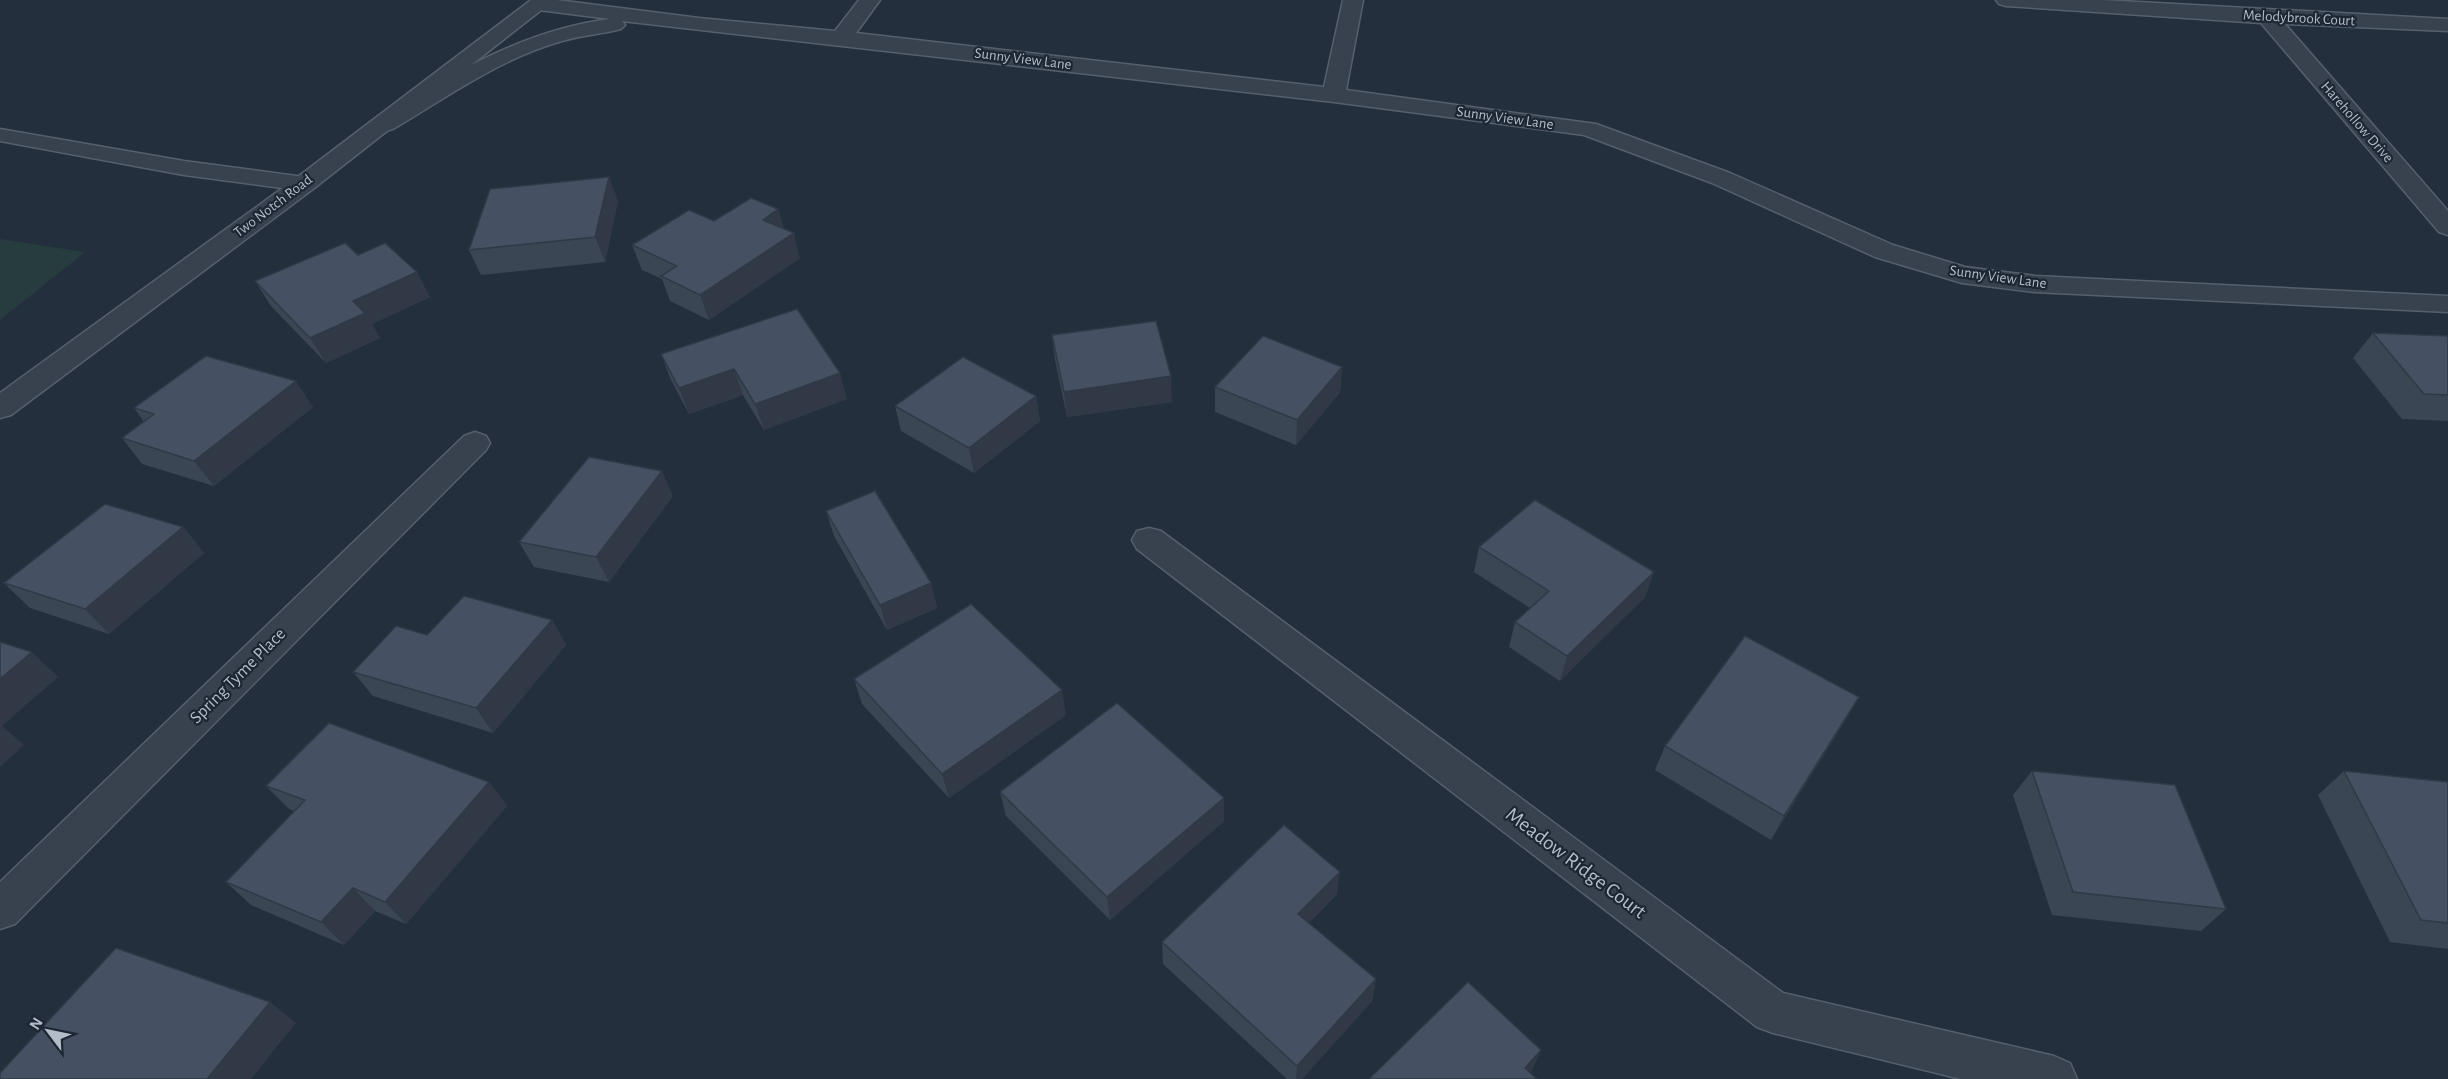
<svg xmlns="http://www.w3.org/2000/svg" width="2448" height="1079" font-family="'Alegreya Sans',sans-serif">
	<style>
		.green { fill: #263c3f }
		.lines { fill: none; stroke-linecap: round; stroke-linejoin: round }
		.service-casing { stroke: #565f6c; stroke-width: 3 }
		.minor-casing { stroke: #565f6c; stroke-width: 3 }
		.tertiary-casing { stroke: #565f6c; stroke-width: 3 }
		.service { fill: #38414e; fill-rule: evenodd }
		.minor { fill: #38414e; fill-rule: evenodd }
		.tertiary { fill: #38414e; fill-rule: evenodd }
		.wall { fill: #3b4654 }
		.shaded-wall { fill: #303945 }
		.building { fill: #455162; stroke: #303945; stroke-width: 1.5 }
		.labels { text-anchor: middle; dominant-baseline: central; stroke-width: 4.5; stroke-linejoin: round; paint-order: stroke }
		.far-street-label { font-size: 15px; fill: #b4bcc9; stroke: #1d2633 }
		.street-label { font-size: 18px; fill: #b4bcc9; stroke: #1d2633 }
		.near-street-label { font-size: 21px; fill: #b4bcc9; stroke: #1d2633 }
	</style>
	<rect width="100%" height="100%" fill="#242f3e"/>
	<!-- green -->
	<polygon class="green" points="0,239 85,252 0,320"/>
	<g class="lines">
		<defs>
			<polygon id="service" points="0,129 184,161 304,177 312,179 315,184 312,189 304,191 184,175 0,141"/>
			<g id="minor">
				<path d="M531,0H557L699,18L835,31L859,0H880L856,33L1324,87L1343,0H1363L1346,90L1596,124L1730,173L1893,245L1965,267L2035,276L2448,296V312L2035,292L1962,283L1875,257L1712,183L1584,135L1334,102L622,21L625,25L621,29C602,34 582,35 562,41C501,58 447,97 393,129L385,131L377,129L373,124L377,119C451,75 522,30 610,19L539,10L532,8L529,4Z"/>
				<polygon points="1996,0 2102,0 2448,19 2448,31 2285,24 2448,211 2448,235 2439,232 2261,23 2006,6 1999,4"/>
				<polygon points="475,432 486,436 490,443 486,450 15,924 0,929 0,882 464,436"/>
				<polygon points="1149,528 1161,531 1783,993 2054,1056 2070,1063 2077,1079 1961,1079 1773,1033 1757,1027 1137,549 1132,540 1137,531"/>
			</g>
			<polygon id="tertiary" points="531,0 554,0 313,189 11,415 0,418 0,393 295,179"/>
		</defs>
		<!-- service casing -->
		<use href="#service" class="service-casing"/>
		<!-- minor casing -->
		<use href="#minor" class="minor-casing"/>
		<!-- tertiary casing -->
		<use href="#tertiary" class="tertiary-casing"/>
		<!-- service -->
		<use href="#service" class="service"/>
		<!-- minor -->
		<use href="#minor" class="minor"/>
		<!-- tertiary -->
		<use href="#tertiary" class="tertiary"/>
	</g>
	<!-- wall -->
	<g class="wall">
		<polygon points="618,201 605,262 481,275 469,250"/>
		<polygon points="778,209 784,229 800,258 709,320 670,301 662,279 642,270 632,245 714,221"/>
		<polygon points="358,255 430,297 372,324 380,338 326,363 271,306 255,281"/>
		<polygon points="797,309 847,399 764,430 743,395 689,414 671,380 661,354"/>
		<polygon points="2373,333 2448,336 2448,421 2402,419 2353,358"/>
		<polygon points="1052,335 1172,402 1067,417 1055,360"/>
		<polygon points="1342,367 1340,392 1296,445 1215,412 1215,387"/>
		<polygon points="1036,396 1040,421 974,473 901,431 895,406"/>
		<polygon points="313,407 214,486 142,464 122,438 144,422 134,408"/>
		<polygon points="673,496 609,582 534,567 519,542"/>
		<polygon points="826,511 931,583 937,608 887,630 834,536"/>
		<polygon points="183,527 204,553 109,634 30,608 4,583"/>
		<polygon points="1479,547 1654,572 1645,597 1560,681 1509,647 1515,622 1530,608 1474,572"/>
		<polygon points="552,620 566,645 493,733 373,696 353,672 427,635"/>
		<polygon points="854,679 1066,715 949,798 862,704"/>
		<polygon points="1859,697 1845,721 1771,840 1655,770 1665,746"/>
		<polygon points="2032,771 2226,909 2201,931 2052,915 2013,795"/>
		<polygon points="2344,771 2448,782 2448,949 2390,942 2318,795"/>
		<polygon points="489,782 507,806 406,924 375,911 344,945 251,905 226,882 294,811 289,809 266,786"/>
		<polygon points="1000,792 1224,798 1224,821 1110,920 1006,816"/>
		<polygon points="1337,894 1309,923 1376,979 1372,1001 1302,1079 1287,1079 1163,964 1162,942"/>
	</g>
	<!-- shaded-wall -->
	<g class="shaded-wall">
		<polygon points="609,177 618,201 605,262 595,237"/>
		<polygon points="778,209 785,234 763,220"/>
		<polygon points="794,233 800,258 709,320 700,295"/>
		<polygon points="417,272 430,297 372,324 380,338 326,363 310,338 353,301"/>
		<polygon points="1342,367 1340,392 1296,445 1297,420"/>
		<polygon points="734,369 743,395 689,414 679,388"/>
		<polygon points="840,373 847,399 764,430 755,404"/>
		<polygon points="1171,376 1172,402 1067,417 1064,392"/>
		<polygon points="296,381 313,407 214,486 194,461"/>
		<polygon points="1036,396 1040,421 974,473 969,448"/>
		<polygon points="662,471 673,496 609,582 596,557"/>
		<polygon points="183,527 204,553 109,634 85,609"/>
		<polygon points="1654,572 1645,597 1560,681 1567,656"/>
		<polygon points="931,583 937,608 887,630 880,605"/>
		<polygon points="552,620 566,645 493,733 476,708"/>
		<polygon points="32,652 58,677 2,726 24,745 0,767 0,679"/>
		<polygon points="1062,690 1066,715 949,798 942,774"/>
		<polygon points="1859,697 1845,721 1771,840 1784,816"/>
		<polygon points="489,782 507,806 406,924 385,902"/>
		<polygon points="1224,798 1224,821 1110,920 1107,897"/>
		<polygon points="1340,872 1337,894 1296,936 1298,914"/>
		<polygon points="353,888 375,911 344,945 321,922"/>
		<polygon points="1376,979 1372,1001 1302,1079 1296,1079 1297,1066"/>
		<polygon points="270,1002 296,1023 251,1079 207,1079"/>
		<polygon points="1541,1050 1532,1070 1524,1079 1525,1068"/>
	</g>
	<!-- building -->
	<g class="building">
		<polygon points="609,177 595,237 469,250 490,189"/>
		<polygon points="751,198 778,209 763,220 794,233 700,295 661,276 677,266 632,245 689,210 714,221"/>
		<polygon points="345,243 358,255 385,243 417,272 353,301 365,313 310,338 255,281"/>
		<polygon points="797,309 840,373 755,404 734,369 679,388 661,354"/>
		<polygon points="1156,321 1171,376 1064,392 1052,335"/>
		<polygon points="2373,333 2448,336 2448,395 2424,394"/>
		<polygon points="1263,336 1342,367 1297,420 1215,387"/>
		<polygon points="206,356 296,381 194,461 122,438 154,414 134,408"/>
		<polygon points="963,357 1036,396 969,448 895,406"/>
		<polygon points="589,457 662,471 596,557 519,542"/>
		<polygon points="875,491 931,583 880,605 826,511"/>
		<polygon points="1535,500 1654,572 1567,656 1515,622 1549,591 1479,547"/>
		<polygon points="105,504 183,527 85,609 4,583"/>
		<polygon points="464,596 552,620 476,708 353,672 396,626 427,635"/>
		<polygon points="971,604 1062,690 942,774 854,679"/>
		<polygon points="1745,636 1859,697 1784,816 1665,746"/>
		<polygon points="0,642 32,652 0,679"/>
		<polygon points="1117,703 1224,798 1107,897 1000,792"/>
		<polygon points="329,723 489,782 385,902 353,888 321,922 226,882 305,800 266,786"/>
		<polygon points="2032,771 2175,785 2226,909 2073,892"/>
		<polygon points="2344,771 2448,782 2448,923 2421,920"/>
		<polygon points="1284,825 1340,872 1298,914 1376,979 1297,1066 1162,942"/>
		<polygon points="116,948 270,1002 207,1079 0,1079 0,1073"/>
		<polygon points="1468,982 1541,1050 1525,1068 1537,1079 1370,1079 1370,1078"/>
	</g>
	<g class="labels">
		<!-- far-street labels -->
		<g class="far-street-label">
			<text transform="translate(2299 18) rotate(3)">Melodybrook Court</text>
			<text transform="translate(1023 59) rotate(7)">Sunny View Lane</text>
			<text transform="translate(1505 118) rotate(8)">Sunny View Lane</text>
			<text transform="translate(2357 122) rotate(49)">Harehollow Drive</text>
			<text transform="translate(273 206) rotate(-37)">Two Notch Road</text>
			<text transform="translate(1998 277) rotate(8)">Sunny View Lane</text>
		</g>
		<!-- street labels -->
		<g class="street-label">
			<text transform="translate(238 676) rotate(-45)">Spring Tyme Place</text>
		</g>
		<!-- near-street labels -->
		<g class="near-street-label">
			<text transform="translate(1576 863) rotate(37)">Meadow Ridge Court</text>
		</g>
	</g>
	<!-- north arrow -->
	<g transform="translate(48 1031) rotate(302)" stroke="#1d2633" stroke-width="4.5" paint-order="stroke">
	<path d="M0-4.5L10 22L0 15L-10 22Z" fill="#b4bcc9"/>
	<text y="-9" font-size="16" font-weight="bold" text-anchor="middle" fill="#b4bcc9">N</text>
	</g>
</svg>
